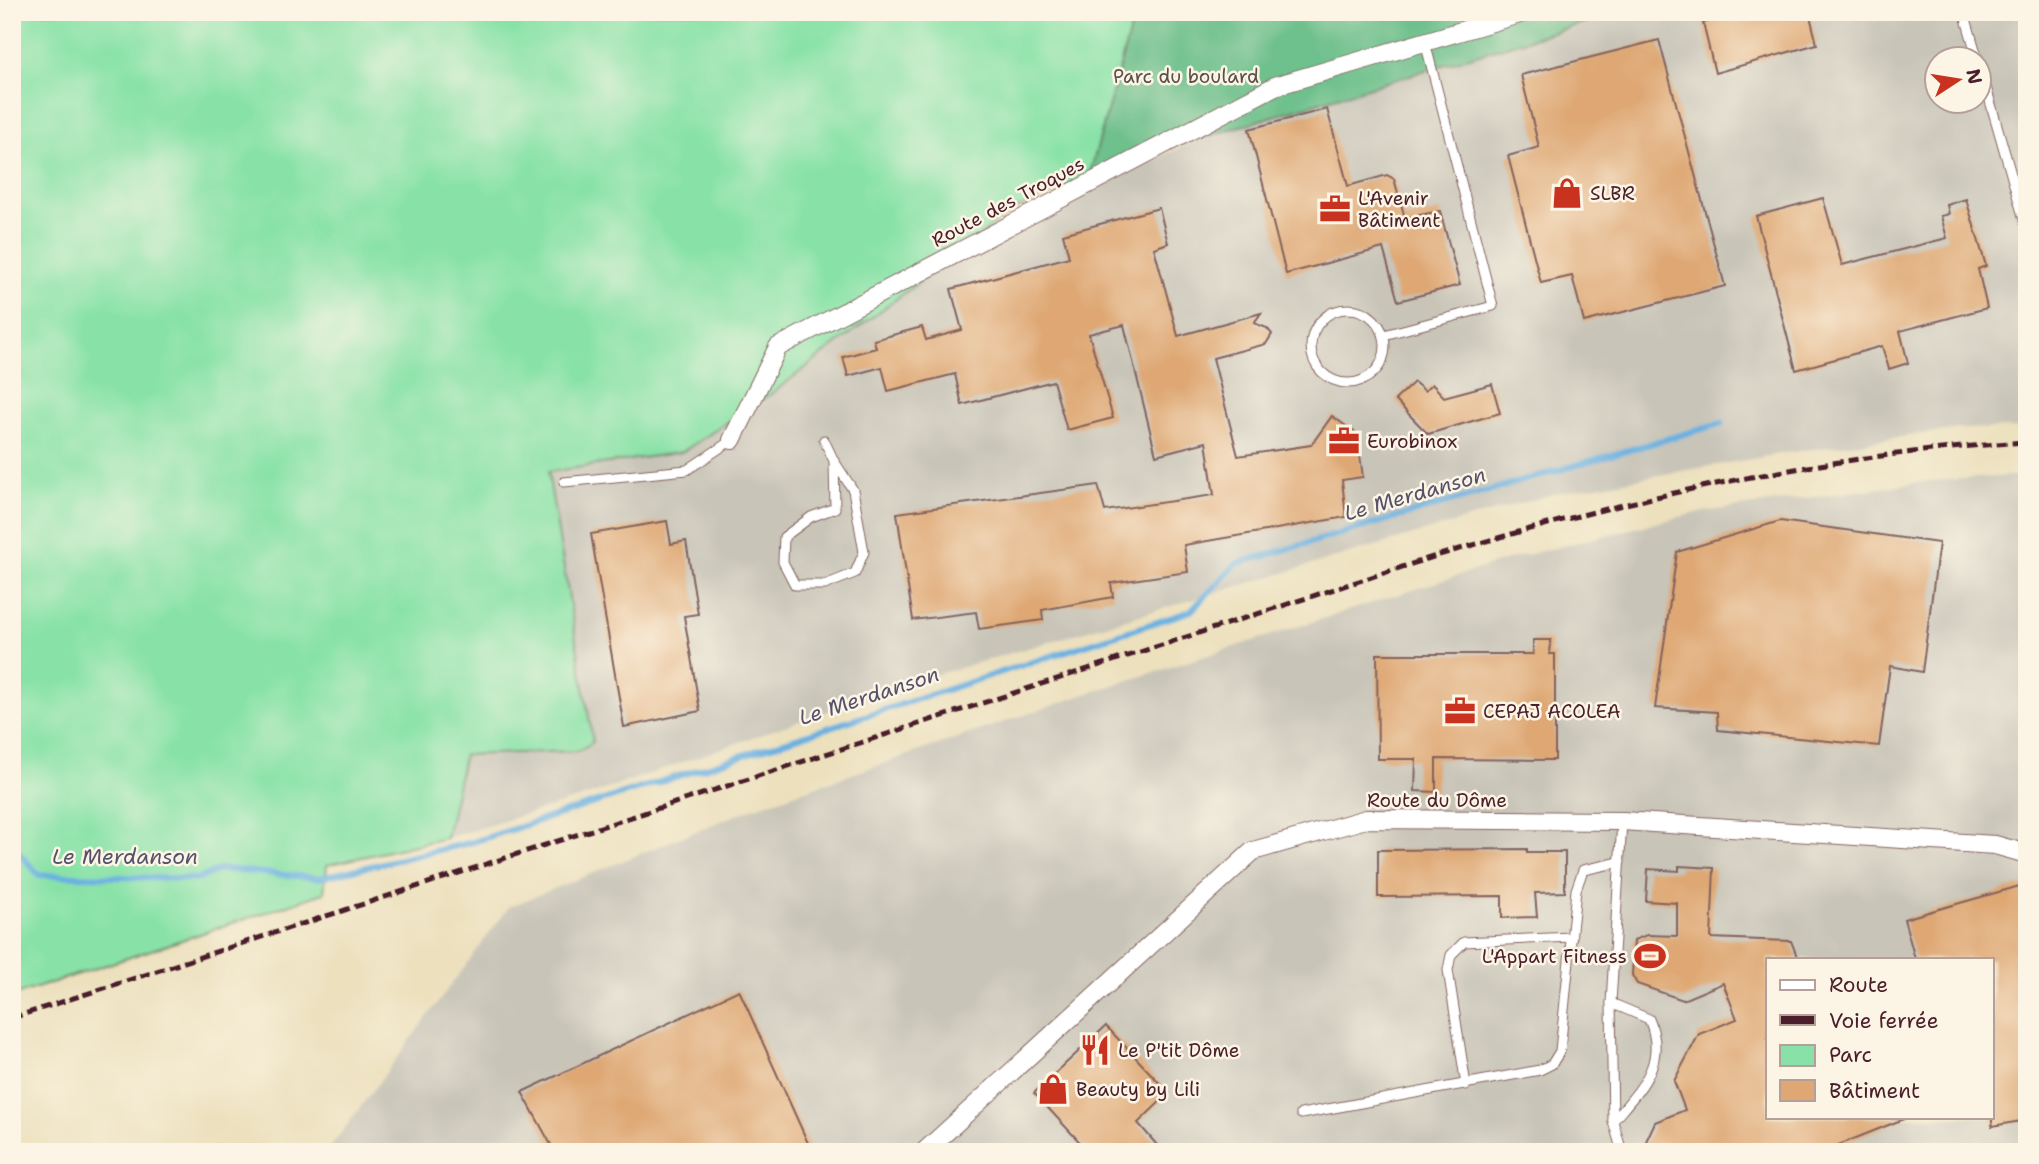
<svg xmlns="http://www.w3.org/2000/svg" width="2039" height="1164" font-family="'Shantell Sans',sans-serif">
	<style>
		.industrial { fill: #c8c4b8; fill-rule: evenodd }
		.green { fill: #88e2a7; stroke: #698069; stroke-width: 2 }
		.forest { fill: #6ec08c; stroke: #5c705c; stroke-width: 2 }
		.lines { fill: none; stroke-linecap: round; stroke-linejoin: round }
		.stream { stroke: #6ab1e1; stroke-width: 6 }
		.building { fill: #dea773 }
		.lane-casing { stroke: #83635e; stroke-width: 11 }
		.street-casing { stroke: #83635e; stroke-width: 20 }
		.lane { stroke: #fff; stroke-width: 9 }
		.street { stroke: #fff; stroke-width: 18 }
		.rail { stroke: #4a1f2b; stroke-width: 5; stroke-dasharray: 10 5; stroke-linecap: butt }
		.labels { text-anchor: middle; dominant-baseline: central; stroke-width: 5; stroke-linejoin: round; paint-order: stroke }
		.park-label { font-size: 19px; fill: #5a504a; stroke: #fcf5e5 }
		.poi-label { font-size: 19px; fill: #4a1f2b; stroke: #fcf5e5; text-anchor: start }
		.street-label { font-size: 19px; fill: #4a1f2b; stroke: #fcf5e5 }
		.water-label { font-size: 21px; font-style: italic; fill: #55526b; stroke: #fcf5e5 }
	</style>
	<rect width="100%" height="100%" fill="#fcf5e5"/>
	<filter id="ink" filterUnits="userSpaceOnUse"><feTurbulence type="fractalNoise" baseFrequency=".0143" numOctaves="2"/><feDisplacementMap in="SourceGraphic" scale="14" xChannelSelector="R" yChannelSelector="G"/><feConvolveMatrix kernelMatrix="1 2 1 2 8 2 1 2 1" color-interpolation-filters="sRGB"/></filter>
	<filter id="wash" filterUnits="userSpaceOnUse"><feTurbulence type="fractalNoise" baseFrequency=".00686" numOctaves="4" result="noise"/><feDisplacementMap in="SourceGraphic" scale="28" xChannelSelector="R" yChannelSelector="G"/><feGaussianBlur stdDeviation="1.57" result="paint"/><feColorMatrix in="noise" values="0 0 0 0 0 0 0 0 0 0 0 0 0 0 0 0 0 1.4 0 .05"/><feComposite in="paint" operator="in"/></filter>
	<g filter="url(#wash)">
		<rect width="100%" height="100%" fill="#ece0bd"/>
		<!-- industrial -->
		<g class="industrial">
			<path d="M1600,12H2027V428L1959,429L1791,452L1556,493L898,686L581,798L446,838L464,755L578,751L592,742L547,472L682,452L750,343L1093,181L1235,127ZM1938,60H1980V102H1938Z"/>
			<path d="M2027,475V1152H327L509,907L753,808L1092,692L1510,559L1696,513L1930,481ZM1768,959H1992V1117H1768Z"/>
		</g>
		<!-- green -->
		<polygon class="green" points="12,12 1526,12 1128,160 1012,211 775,391 682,452 548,472 593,742 578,751 464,755 446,838 327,865 324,893 12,996"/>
		<!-- forest -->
		<polygon class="forest" points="1135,12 1619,12 1128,160 1089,177"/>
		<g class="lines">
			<!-- stream -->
			<polyline class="stream" points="12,845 39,875 198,879 221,869 319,878 473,842 1191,611 1236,564 1722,423"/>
		</g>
		<g id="blocks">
			<!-- building -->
			<g class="building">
				<polygon points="1739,12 1809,12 1817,44 1715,73 1703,23"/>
				<polygon points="1659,40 1725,286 1584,322 1572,276 1541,283 1508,156 1539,147 1521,75"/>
				<polygon points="1327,109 1348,186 1387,175 1394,179 1405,218 1440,211 1460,285 1398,301 1383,248 1286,274 1249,129"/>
				<polygon points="1823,198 1842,265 1947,238 1941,216 1949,214 1947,205 1966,199 1986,266 1978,269 1987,308 1900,331 1908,363 1889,369 1882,346 1796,370 1756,216"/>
				<polygon points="1159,208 1168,243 1154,248 1178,336 1261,313 1254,323 1267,328 1272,334 1266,344 1213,358 1238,456 1311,445 1332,416 1357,434 1363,477 1342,480 1346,517 1184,545 1188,572 1111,583 1113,597 1042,610 1043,620 979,629 976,612 913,620 897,513 1098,485 1105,511 1214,495 1206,442 1156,455 1124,325 1089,334 1113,418 1067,430 1053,381 962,405 955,374 888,391 882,367 848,376 843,357 876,348 874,340 922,327 926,340 962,330 951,289 1069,257 1063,234"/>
				<polygon points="1414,382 1425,391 1432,384 1444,397 1492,384 1500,413 1428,434 1395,400"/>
				<polygon points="667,521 671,544 686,541 698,614 684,616 700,711 624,727 591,534"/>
				<polygon points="1780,521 1939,543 1922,672 1890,666 1879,746 1718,730 1717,712 1655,708 1677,552"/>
				<polygon points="1533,640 1551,640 1550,654 1555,654 1555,760 1436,759 1436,792 1415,791 1416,759 1378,759 1377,654 1533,654"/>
				<polygon points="1527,849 1527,852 1565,852 1565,892 1535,893 1537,917 1502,918 1502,896 1378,897 1378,850"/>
				<polygon points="1679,866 1714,868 1711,938 1791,941 1798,959 1768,959 1768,1117 1906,1118 1821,1152 1641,1152 1655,1122 1685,1110 1674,1081 1699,1034 1737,1019 1723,983 1683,1000 1637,984 1632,975 1634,940 1647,935 1677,936 1677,903 1646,901 1648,869 1679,871"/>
				<polygon points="2023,885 2027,900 2027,1120 1992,1126 1992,959 1915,959 1904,919"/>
				<polygon points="739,990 812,1152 555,1152 522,1092"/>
				<polygon points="1106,1026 1169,1093 1138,1123 1163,1152 1089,1152 1034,1093"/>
			</g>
		</g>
	</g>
	<g filter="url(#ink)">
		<use href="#blocks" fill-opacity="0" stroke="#83635e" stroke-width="2"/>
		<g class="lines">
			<defs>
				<g id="lane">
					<polyline points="1964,12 1978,60"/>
					<polyline points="1980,66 2027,230"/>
					<circle cx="1348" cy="346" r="37"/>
					<polyline points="1384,335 1493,306 1425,42"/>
					<polyline points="824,440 834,461 835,508 811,517 784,537 783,562 795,585 825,585 855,573 864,552 853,490 834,461"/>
					<polyline points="564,482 687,470 732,440"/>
					<polyline points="1622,821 1611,1003 1613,1121 1622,1152"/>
					<path d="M1611,1003L1649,1019C1668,1064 1640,1089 1613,1121"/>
					<polyline points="1466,1085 1448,970 1451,955 1464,942 1572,937"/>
					<polyline points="1301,1114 1540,1070 1552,1064 1560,1051 1576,890 1583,870 1620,862"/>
				</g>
				<g id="street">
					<polyline points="732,440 778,347 1275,86 1526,12"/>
					<polyline points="924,1152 1253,851 1366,819 1622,821 1995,845 2027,854"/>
				</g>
			</defs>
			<!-- lane casing -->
			<use href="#lane" class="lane-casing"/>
			<!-- street casing -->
			<use href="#street" class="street-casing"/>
			<!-- lane -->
			<use href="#lane" class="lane"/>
			<!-- street -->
			<use href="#street" class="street"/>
			<!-- rail -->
			<path class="rail" d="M12,1018L1433,557C1627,498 1824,454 2027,442"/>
		</g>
	</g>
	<!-- icons -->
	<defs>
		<symbol id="shop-bare" viewBox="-9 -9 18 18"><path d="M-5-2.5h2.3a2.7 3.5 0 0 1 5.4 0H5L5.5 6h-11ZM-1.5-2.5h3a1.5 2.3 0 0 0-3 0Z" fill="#c8321e" stroke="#fcf5e5" stroke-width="2.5" paint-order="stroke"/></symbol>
		<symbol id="office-bare" viewBox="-9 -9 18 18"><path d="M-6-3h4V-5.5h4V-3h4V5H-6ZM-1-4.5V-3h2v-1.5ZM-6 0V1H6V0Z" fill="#c8321e" stroke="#fcf5e5" stroke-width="2.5" paint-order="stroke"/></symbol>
		<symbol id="stadium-bare" viewBox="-9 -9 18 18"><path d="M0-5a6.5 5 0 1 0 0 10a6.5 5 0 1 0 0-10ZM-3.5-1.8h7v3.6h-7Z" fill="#c8321e" stroke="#fcf5e5" stroke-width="2.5" paint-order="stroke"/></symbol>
		<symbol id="restaurant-bare" viewBox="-9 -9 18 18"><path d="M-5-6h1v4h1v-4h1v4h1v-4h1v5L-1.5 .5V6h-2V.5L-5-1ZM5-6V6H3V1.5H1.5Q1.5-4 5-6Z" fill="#c8321e" stroke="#fcf5e5" stroke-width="2.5" paint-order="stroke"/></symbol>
	</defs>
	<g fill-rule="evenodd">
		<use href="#shop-bare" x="1545" y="171" width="44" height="44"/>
		<use href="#office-bare" x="1313" y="187" width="44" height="44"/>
		<use href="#office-bare" x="1322" y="419" width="44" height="44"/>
		<use href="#office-bare" x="1438" y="689" width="44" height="44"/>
		<use href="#stadium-bare" x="1628" y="934" width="44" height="44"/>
		<use href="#restaurant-bare" x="1073" y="1028" width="44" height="44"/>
		<use href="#shop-bare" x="1031" y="1067" width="44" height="44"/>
	</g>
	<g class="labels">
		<!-- park labels -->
		<g class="park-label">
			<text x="1186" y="76">Parc du boulard</text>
		</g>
		<!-- poi labels -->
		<g class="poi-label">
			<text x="1590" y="193">SLBR</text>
			<text x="1358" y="198">L'Avenir<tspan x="1358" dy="22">Bâtiment</tspan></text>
			<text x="1367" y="441">Eurobinox</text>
			<text x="1483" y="711">CEPAJ ACOLEA</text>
			<text x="1627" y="956" text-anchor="end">L'Appart Fitness</text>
			<text x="1118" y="1050">Le P'tit Dôme</text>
			<text x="1076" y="1089">Beauty by Lili</text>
		</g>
		<!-- street labels -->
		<g class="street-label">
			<text transform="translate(1008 202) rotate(-28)">Route des Troques</text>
			<text x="1437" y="800">Route du Dôme</text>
		</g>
		<!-- water labels -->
		<g class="water-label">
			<text transform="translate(1415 494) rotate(-16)">Le Merdanson</text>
			<text transform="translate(869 696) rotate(-18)">Le Merdanson</text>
			<text x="125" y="857">Le Merdanson</text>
		</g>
	</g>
	<!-- margin -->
	<rect width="2039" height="1164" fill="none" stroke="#fcf5e5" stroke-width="42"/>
	<!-- legend -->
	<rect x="1766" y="958" width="228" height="161" fill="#fcf5e5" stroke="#b59f9b" stroke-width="2"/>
	<rect x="1780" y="980" width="35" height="10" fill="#ffffff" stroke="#b59f9b" stroke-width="2"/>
	<text x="1829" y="992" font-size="21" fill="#4a1f2b">Route</text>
	<rect x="1780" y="1015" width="35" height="10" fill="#4a1f2b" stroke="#b59f9b" stroke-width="2"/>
	<text x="1829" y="1028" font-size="21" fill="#4a1f2b">Voie ferrée</text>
	<rect x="1780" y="1045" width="35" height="21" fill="#88e2a7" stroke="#b59f9b" stroke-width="2"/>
	<text x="1829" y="1062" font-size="21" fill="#4a1f2b">Parc</text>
	<rect x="1780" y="1080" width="35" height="21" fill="#dea773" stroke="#b59f9b" stroke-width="2"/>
	<text x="1829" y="1098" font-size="21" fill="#4a1f2b">Bâtiment</text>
	<!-- north arrow -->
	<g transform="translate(1958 80) rotate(78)"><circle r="33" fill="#fcf5e5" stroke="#b59f9b" stroke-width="2"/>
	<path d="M0-5L12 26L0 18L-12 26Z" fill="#c8321e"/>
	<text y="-10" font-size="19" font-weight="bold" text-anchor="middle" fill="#4a1f2b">N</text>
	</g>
</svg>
